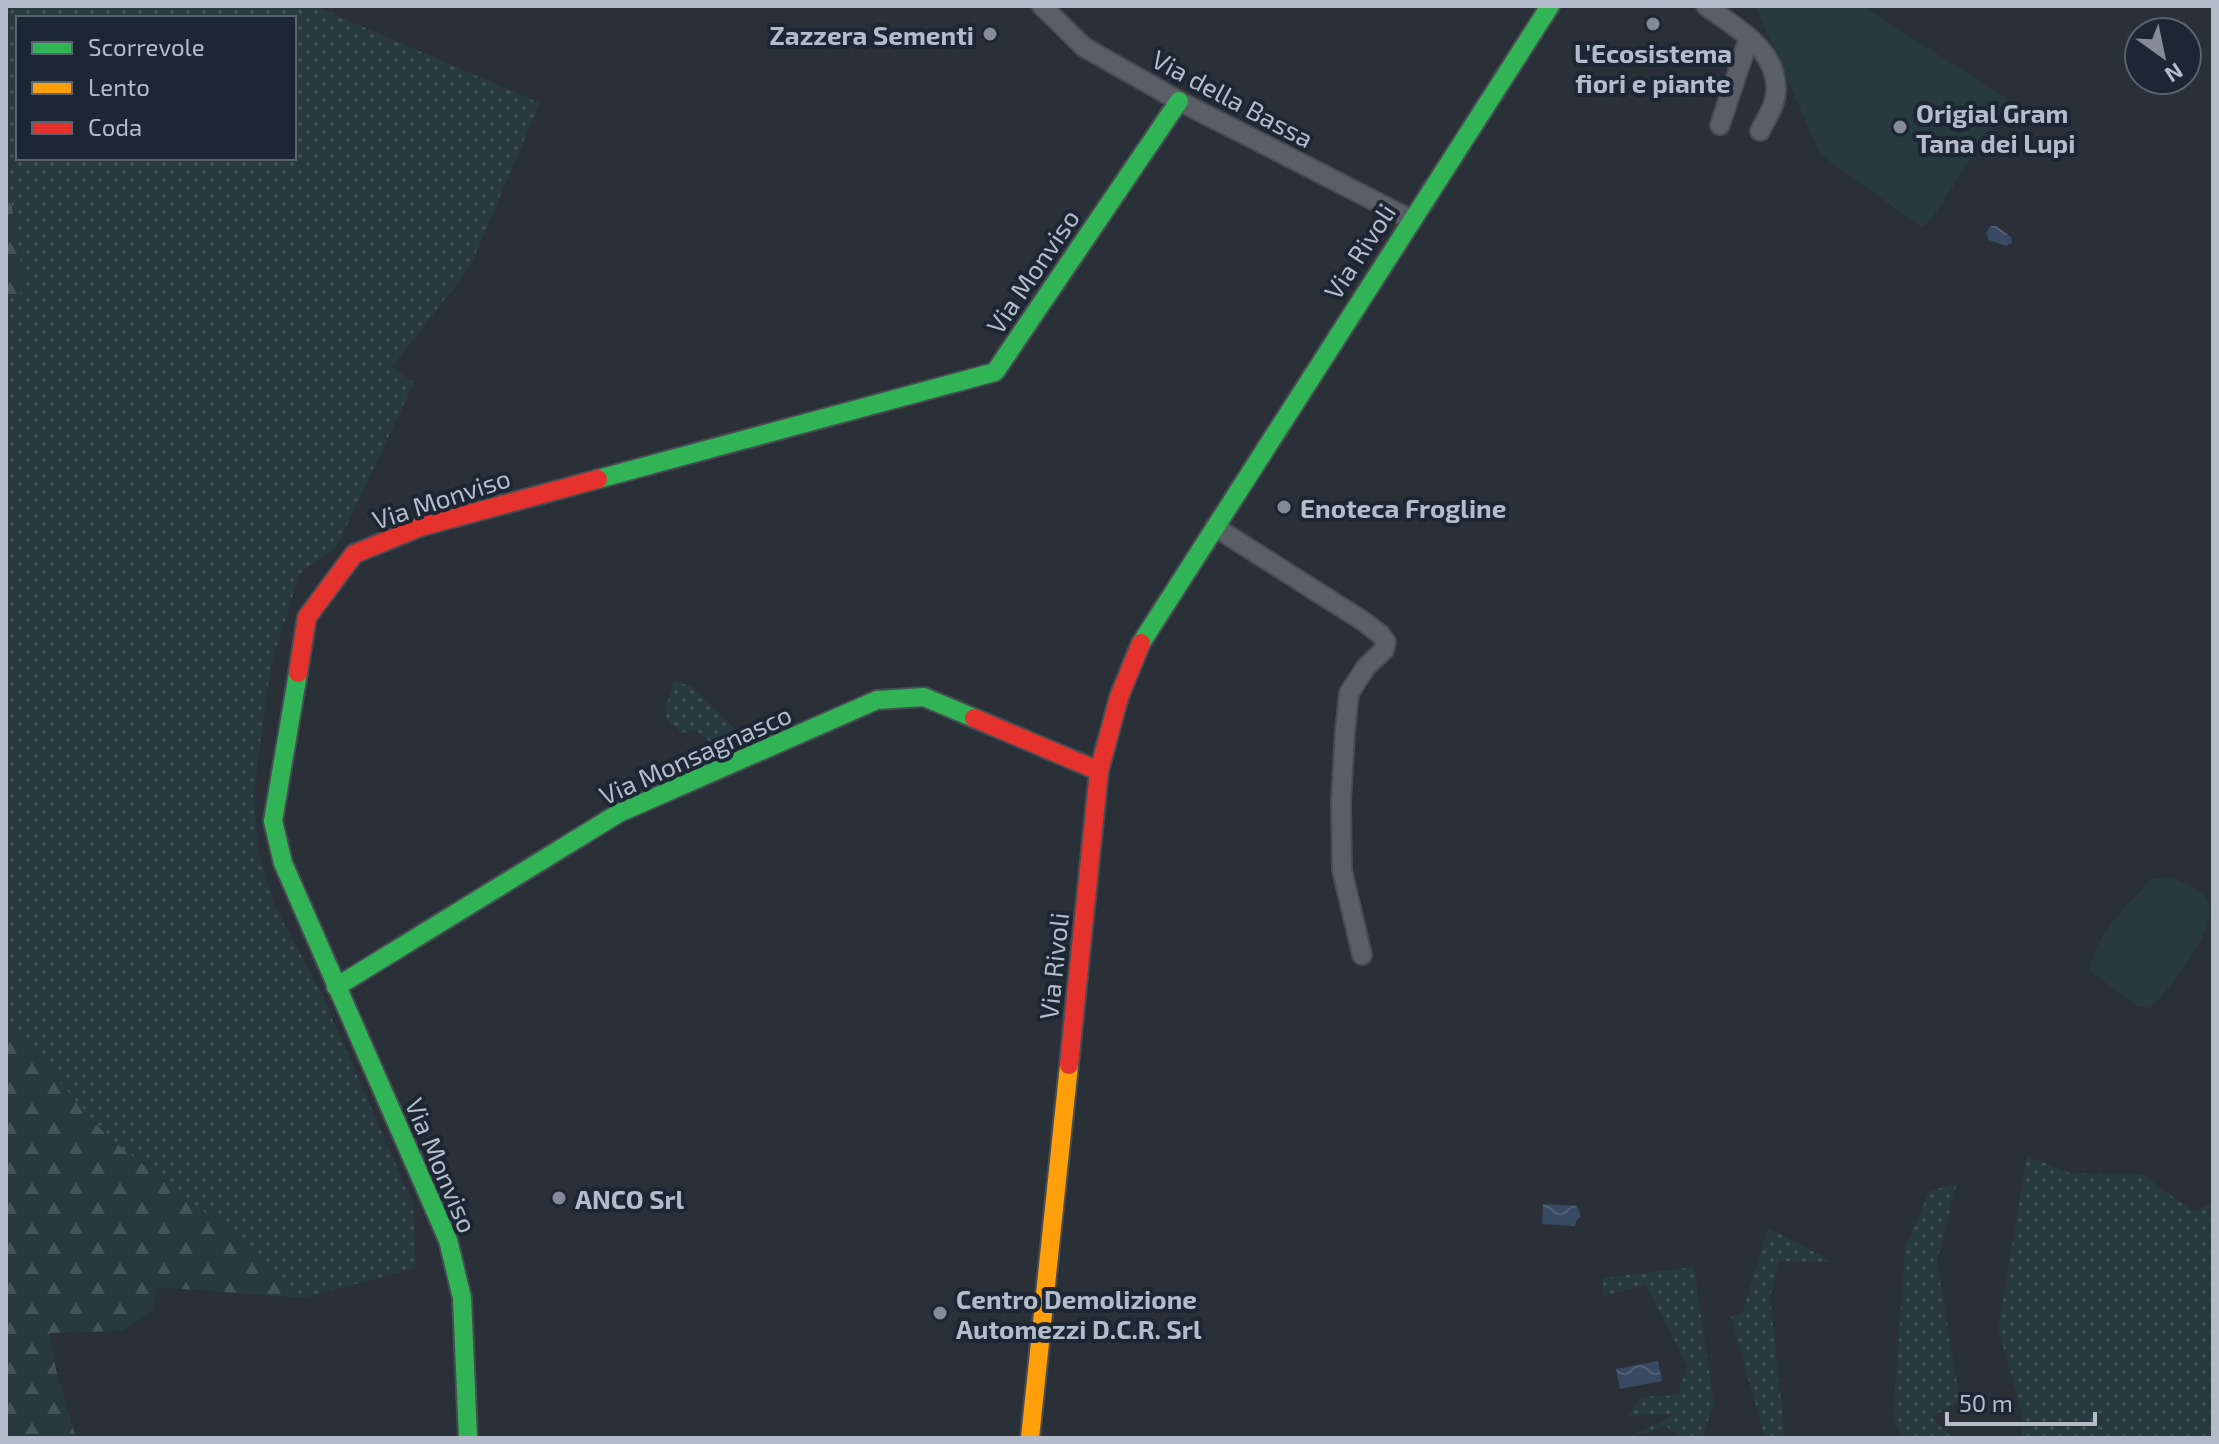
<svg xmlns="http://www.w3.org/2000/svg" width="2219" height="1444" font-family="'Exo 2',sans-serif">
	<style>
		.grass { fill: url(#grass-dots); fill-rule: evenodd }
		.forest { fill: url(#forest-firs) }
		.garden { fill: #273a3e }
		.water { fill: url(#water-waves) }
		.lines { fill: none; stroke-linecap: round; stroke-linejoin: round }
		.street-casing { stroke: #484c53; stroke-width: 22 }
		.fast-casing { stroke: #484c53; stroke-width: 22 }
		.slow-casing { stroke: #484c53; stroke-width: 22 }
		.jam-casing { stroke: #484c53; stroke-width: 22 }
		.street { stroke: #5a5e66; stroke-width: 18 }
		.fast { stroke: #30b455; stroke-width: 18 }
		.slow { stroke: #ff9f0a; stroke-width: 18 }
		.jam { stroke: #e5322d; stroke-width: 18 }
		.poi-dot { fill: #848b96; stroke: #1d2633; stroke-width: 3 }
		.labels { text-anchor: middle; dominant-baseline: central; stroke-width: 8; stroke-linejoin: round; paint-order: stroke }
		.poi-label { font-size: 26px; font-weight: bold; fill: #b4bcc9; stroke: #1d2633; text-anchor: start }
		.street-label { font-size: 26px; fill: #b4bcc9; stroke: #1d2633 }
	</style>
	<defs>
		<pattern id="grass-dots" width="8" height="8" patternUnits="userSpaceOnUse" patternTransform="scale(2)"><rect width="8" height="8" fill="#273a3e"/><path d="M2 2h.1M6 6h.1" fill="none" stroke="#445559" stroke-width="1.8" stroke-linecap="round"/></pattern>
		<pattern id="forest-firs" width="22" height="20" patternUnits="userSpaceOnUse" patternTransform="scale(2)"><rect width="22" height="20" fill="#273a3e"/><path d="M5 1l3.5 6h-7zM16 11l3.5 6h-7z" fill="#445559"/></pattern>
		<pattern id="water-waves" width="16" height="10" patternUnits="userSpaceOnUse" patternTransform="scale(2)"><rect width="16" height="10" fill="#384963"/><path d="M0 5q4-4 8 0t8 0" fill="none" stroke="#526178"/></pattern>
	</defs>
	<rect width="100%" height="100%" fill="#2a3038"/>
	<!-- grass -->
	<g class="grass">
		<path d="M6,6H315L540,103L470,267L392,367L414,383L336,548L300,573L271,665L253,797L259,854L275,906L322,995L413,1204L416,1268L304,1298L243,1242L107,1136L6,1022V298L24,290L6,165ZM18,18H294V158H18Z"/>
		<polygon points="674,681 691,686 751,745 728,757 696,730 682,733 666,718 667,703"/>
		<polygon points="2027,1156 2070,1173 2142,1174 2194,1212 2213,1203 2213,1438 2022,1438 2022,1414 1998,1329"/>
		<polygon points="1957,1182 1937,1261 1960,1401 1932,1417 1952,1438 1903,1438 1893,1421 1905,1248 1929,1192"/>
		<polygon points="1768,1228 1833,1262 1779,1261 1770,1297 1785,1438 1765,1438 1731,1317 1742,1314"/>
		<polygon points="1694,1267 1714,1405 1702,1438 1683,1438 1665,1426 1627,1438 1676,1414 1628,1416 1641,1397 1678,1395 1687,1366 1646,1285 1603,1296 1603,1278"/>
	</g>
	<!-- forest -->
	<g class="forest">
		<polygon points="6,165 24,291 6,298"/>
		<polygon points="6,1022 107,1136 243,1242 304,1298 157,1287 153,1311 123,1331 50,1333 56,1370 76,1438 6,1438"/>
	</g>
	<!-- garden -->
	<g class="garden">
		<polygon points="1755,6 1864,6 2009,101 1931,220 1921,227 1820,154"/>
		<path d="M2171,877C2183,882 2199,889 2208,900C2219,929 2174,983 2155,1004L2150,1008L2137,1006L2090,971C2094,935 2128,905 2151,879Z"/>
	</g>
	<!-- water -->
	<g class="water">
		<polygon points="1991,226 1996,226 2011,237 2012,243 2006,246 1989,240 1986,233"/>
		<polygon points="1543,1204 1577,1206 1581,1216 1576,1221 1575,1226 1542,1224"/>
		<polygon points="1658,1361 1662,1381 1620,1389 1616,1369"/>
	</g>
	<g class="lines">
		<defs>
			<g id="street">
				<polyline points="1042,6 1084,47 1179,101 1410,219"/>
				<path d="M1706,6C1735,27 1777,49 1776,90C1776,105 1766,119 1760,131"/>
				<polyline points="1720,125 1749,38"/>
				<polyline points="1215,527 1363,621 1380,634 1386,642 1384,650 1366,667 1349,693 1345,731 1341,802 1342,870 1362,955"/>
			</g>
			<g id="fast">
				<polyline points="598,479 995,372 1179,101"/>
				<polyline points="1141,643 1550,6"/>
				<polyline points="298,673 273,821 283,863 448,1240 462,1298 468,1438"/>
				<polyline points="336,987 619,813 877,700 924,697 974,718"/>
			</g>
			<polyline id="slow" points="1030,1438 1069,1065"/>
			<g id="jam">
				<polyline points="298,673 307,617 354,554 420,527 598,479"/>
				<polyline points="974,718 1099,771"/>
				<polyline points="1069,1065 1099,771 1119,697 1141,643"/>
			</g>
		</defs>
		<!-- street casing -->
		<use href="#street" class="street-casing"/>
		<!-- fast casing -->
		<use href="#fast" class="fast-casing"/>
		<!-- slow casing -->
		<use href="#slow" class="slow-casing"/>
		<!-- jam casing -->
		<use href="#jam" class="jam-casing"/>
		<!-- street -->
		<use href="#street" class="street"/>
		<!-- fast -->
		<use href="#fast" class="fast"/>
		<!-- slow -->
		<use href="#slow" class="slow"/>
		<!-- jam -->
		<use href="#jam" class="jam"/>
	</g>
	<!-- markers -->
	<g class="poi-dot">
		<circle cx="1653" cy="24" r="8"/>
		<circle cx="990" cy="34" r="8"/>
		<circle cx="1900" cy="127" r="8"/>
		<circle cx="1284" cy="507" r="8"/>
		<circle cx="559" cy="1198" r="8"/>
		<circle cx="940" cy="1313" r="8"/>
	</g>
	<g class="labels">
		<!-- poi labels -->
		<g class="poi-label">
			<text x="974" y="34" text-anchor="end">Zazzera Sementi</text>
			<text x="1653" y="52" text-anchor="middle">L'Ecosistema<tspan x="1653" dy="30">fiori e piante</tspan></text>
			<text x="1916" y="112">Origial Gram<tspan x="1916" dy="30">Tana dei Lupi</tspan></text>
			<text x="1300" y="507">Enoteca Frogline</text>
			<text x="575" y="1198">ANCO Srl</text>
			<text x="956" y="1298">Centro Demolizione<tspan x="956" dy="30">Automezzi D.C.R. Srl</tspan></text>
		</g>
		<!-- street labels -->
		<g class="street-label">
			<text transform="translate(1233 98) rotate(28)">Via della Bassa</text>
			<text transform="translate(1359 251) rotate(-57)">Via Rivoli</text>
			<text transform="translate(1032 271) rotate(-56)">Via Monviso</text>
			<text transform="translate(441 498) rotate(-18)">Via Monviso</text>
			<text transform="translate(695 754) rotate(-24)">Via Monsagnasco</text>
			<text transform="translate(1053 966) rotate(-84)">Via Rivoli</text>
			<text transform="translate(442 1165) rotate(67)">Via Monviso</text>
		</g>
	</g>
	<!-- border -->
	<rect width="2219" height="1444" fill="none" stroke="#b4bcc9" stroke-width="16"/>
	<!-- legend -->
	<rect x="16" y="16" width="280" height="144" fill="#1d2633" stroke="#59626f" stroke-width="2"/>
	<rect x="32" y="42" width="40" height="12" fill="#30b455" stroke="#59626f" stroke-width="2"/>
	<text x="88" y="56" font-size="24" fill="#b4bcc9">Scorrevole</text>
	<rect x="32" y="82" width="40" height="12" fill="#ff9f0a" stroke="#59626f" stroke-width="2"/>
	<text x="88" y="96" font-size="24" fill="#b4bcc9">Lento</text>
	<rect x="32" y="122" width="40" height="12" fill="#e5322d" stroke="#59626f" stroke-width="2"/>
	<text x="88" y="136" font-size="24" fill="#b4bcc9">Coda</text>
	<!-- north arrow -->
	<g transform="translate(2163 56) rotate(147)"><circle r="38" fill="#1d2633" stroke="#59626f" stroke-width="2"/>
	<path d="M0-6L14 30L0 20L-14 30Z" fill="#848b96"/>
	<text y="-12" font-size="22" font-weight="bold" text-anchor="middle" fill="#b4bcc9">N</text>
	</g>
	<!-- scale -->
	<path d="M1947 1412v12h148v-12" fill="none" stroke="#b4bcc9" stroke-width="4"/>
	<text x="1959" y="1412" font-size="24" fill="#b4bcc9" stroke="#1d2633" stroke-width="6" paint-order="stroke">50 m</text>
</svg>
